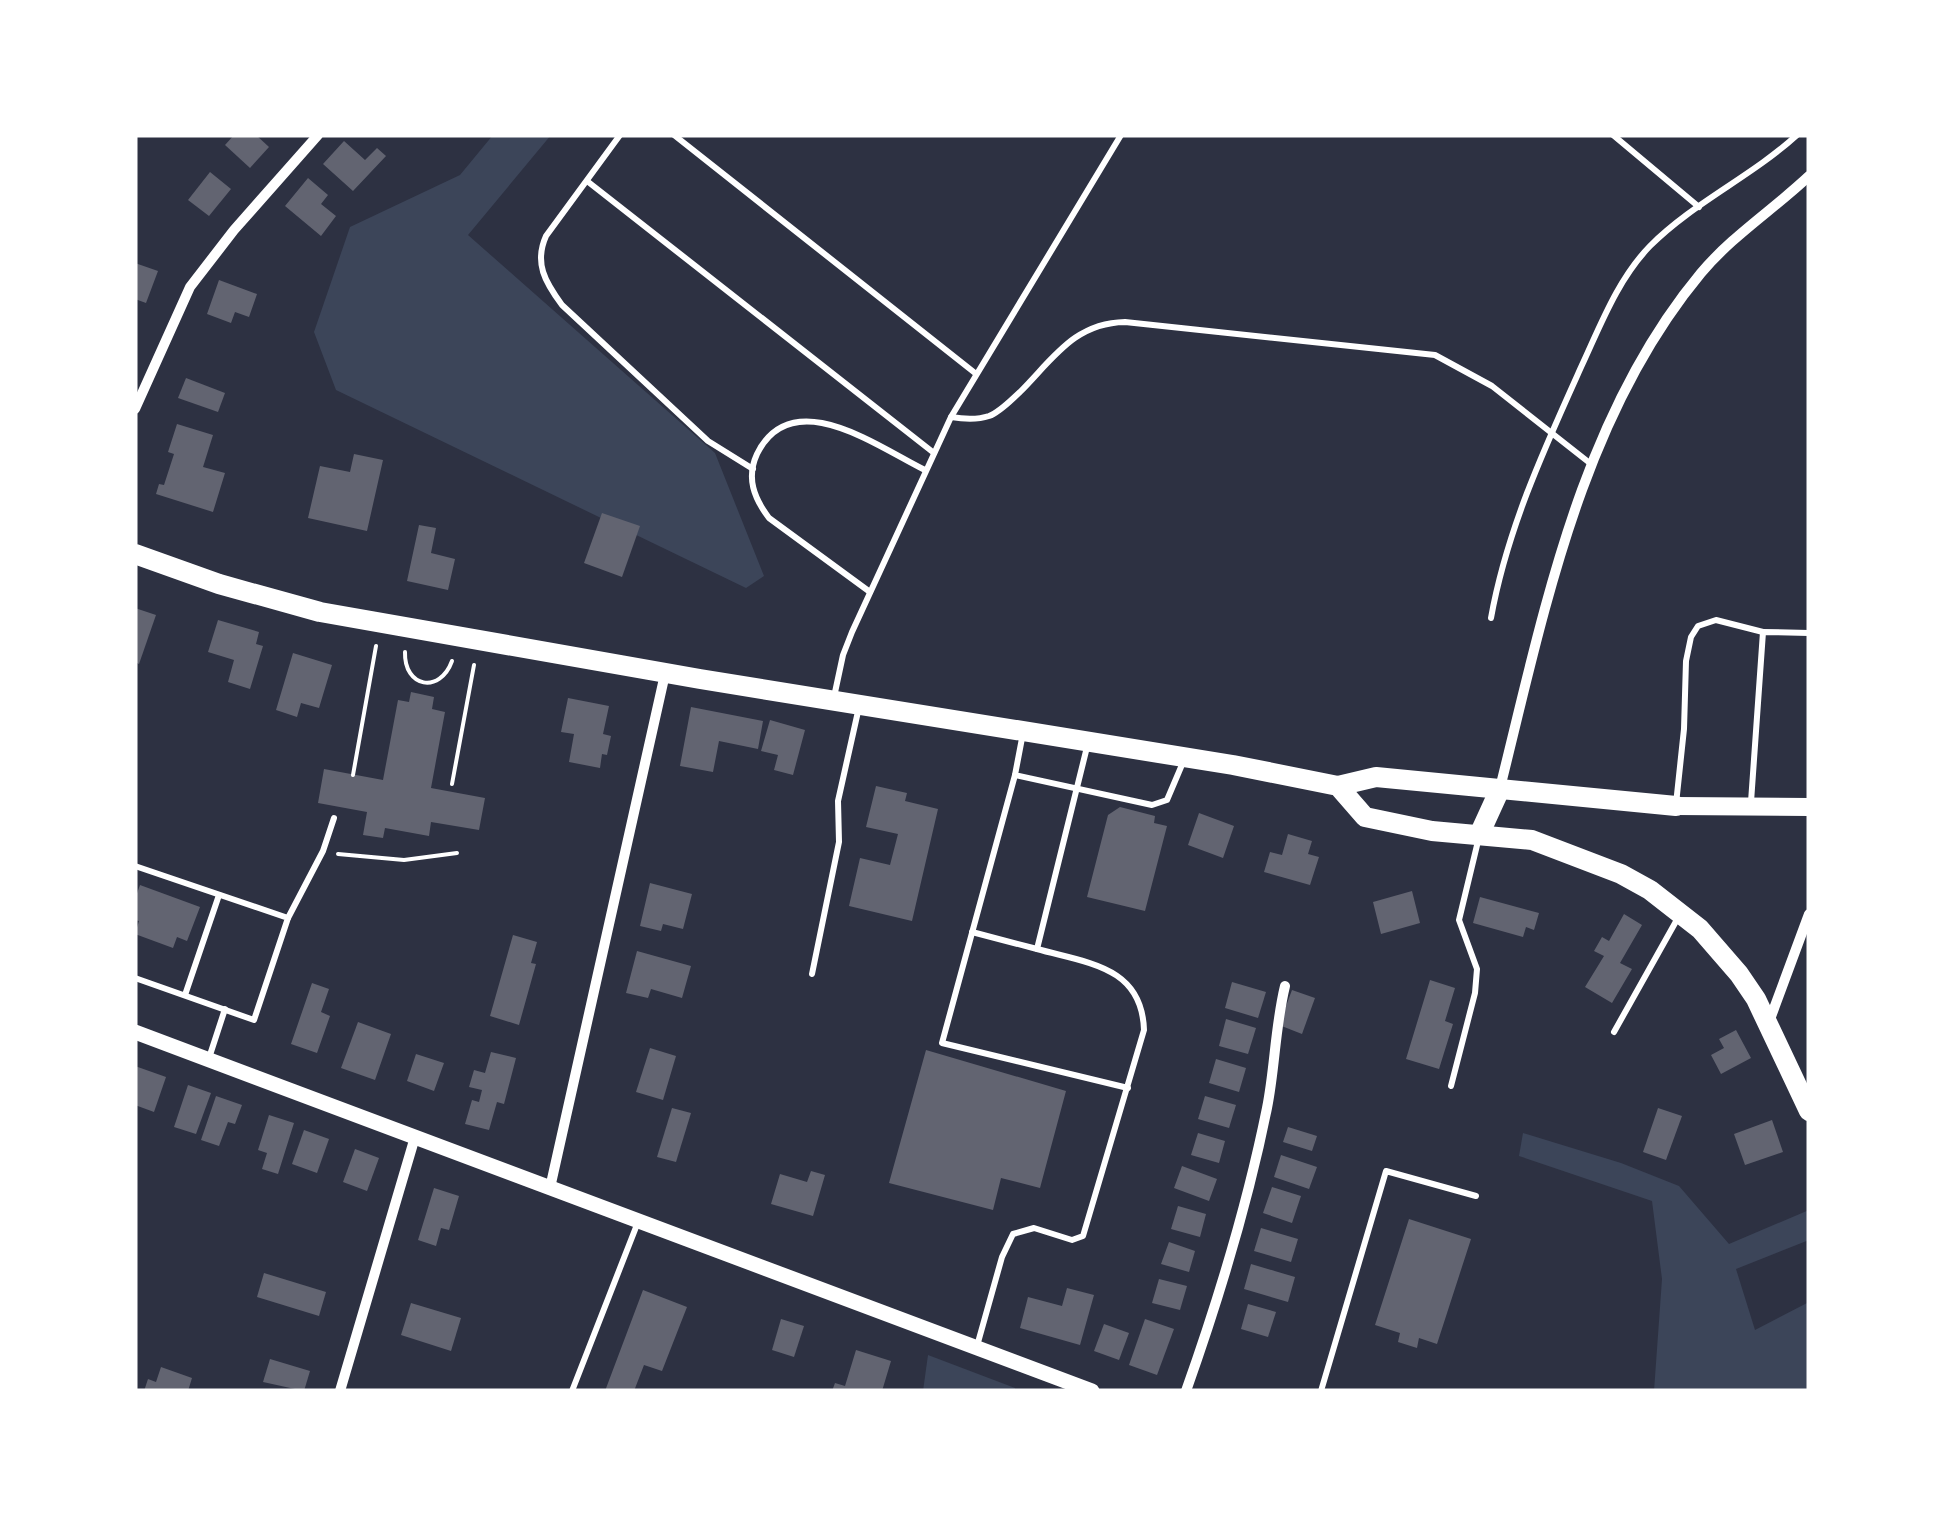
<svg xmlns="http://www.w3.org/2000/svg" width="1944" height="1526" font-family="Commissioner,sans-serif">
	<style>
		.green { fill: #3c4559 }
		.building { fill: #626471 }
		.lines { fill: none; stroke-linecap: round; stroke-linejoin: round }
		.path { stroke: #fff; stroke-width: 4 }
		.service { stroke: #fff; stroke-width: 6 }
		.minor { stroke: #fff; stroke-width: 10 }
		.tertiary { stroke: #fff; stroke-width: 15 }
		.secondary { stroke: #fff; stroke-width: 18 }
		.primary { stroke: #fff; stroke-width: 20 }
	</style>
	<rect width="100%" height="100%" fill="#2d3142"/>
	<!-- green -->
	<g class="green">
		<polygon points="493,135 551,135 468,235 715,453 764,576 746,588 336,390 314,332 350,227 460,175"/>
		<polygon points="1523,1133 1621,1163 1679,1186 1729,1244 1809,1210 1809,1240 1736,1269 1755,1330 1809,1302 1809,1391 1654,1391 1662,1279 1652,1201 1519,1156"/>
		<polygon points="928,1355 1015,1388 1015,1391 923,1391"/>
	</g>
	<!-- building -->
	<g class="building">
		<polygon points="234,135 256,135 269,147 250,168 225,145"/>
		<polygon points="344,141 365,160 377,148 386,156 353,191 323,164"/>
		<polygon points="210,172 231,189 209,216 188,200"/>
		<polygon points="308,178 328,195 321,204 336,216 321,236 285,206"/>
		<polygon points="135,263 158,271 146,303 135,299"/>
		<polygon points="219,280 257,294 249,317 235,312 231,323 207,314"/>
		<polygon points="186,378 225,393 218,412 178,398"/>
		<polygon points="177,424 213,435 203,467 225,473 213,512 156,494 159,484 164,485 174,454 168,452"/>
		<polygon points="354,454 383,460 367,531 308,518 320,466 350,472"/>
		<polygon points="602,513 640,526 622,577 584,563"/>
		<polygon points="419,525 436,528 431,553 455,559 448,590 407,581"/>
		<polygon points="135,608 156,615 139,664 135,662"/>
		<polygon points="218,620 259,632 256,644 263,646 250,689 228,682 234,660 208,652"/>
		<polygon points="293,653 332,665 319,708 301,703 297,717 276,710"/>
		<polygon points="411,692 434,697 432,709 445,712 431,788 485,798 479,830 431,822 429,836 385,828 383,838 363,835 367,812 318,803 324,769 383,780 398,700 409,702"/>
		<polygon points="568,698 609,706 603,734 611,736 607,755 602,754 600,768 569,762 574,734 561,732"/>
		<polygon points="691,707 763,721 758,749 719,741 713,772 680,766"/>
		<polygon points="770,720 805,730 793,775 774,770 778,755 761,751"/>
		<polygon points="876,786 907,793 905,801 938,809 912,921 849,906 860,858 890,865 898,834 866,827"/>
		<polygon points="1120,807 1155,816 1154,823 1167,826 1145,911 1087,897 1108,815"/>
		<polygon points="1199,813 1234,826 1223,858 1188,845"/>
		<polygon points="1288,834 1312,841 1308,854 1319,857 1310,885 1264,872 1270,852 1282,855"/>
		<polygon points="650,883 692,894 683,929 663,924 661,931 640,926"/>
		<polygon points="140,885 200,907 187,941 177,937 173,948 135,934 139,921 135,920 135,899"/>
		<polygon points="1412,891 1420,923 1381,934 1373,902"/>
		<polygon points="1480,897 1539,913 1534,930 1526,927 1523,937 1473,923"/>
		<polygon points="1624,914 1642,925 1620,963 1632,969 1612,1003 1585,987 1604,956 1594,951 1602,937 1609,941"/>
		<polygon points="513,935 537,942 531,963 536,964 519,1025 490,1016"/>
		<polygon points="637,951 691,966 682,998 651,989 648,998 626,993"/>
		<polygon points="1430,980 1455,988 1445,1021 1453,1024 1439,1069 1406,1059"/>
		<polygon points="1232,982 1266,992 1258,1018 1225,1008"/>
		<polygon points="312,983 329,989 321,1012 330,1016 317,1053 291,1044"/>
		<polygon points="1292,990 1315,998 1302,1034 1279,1025"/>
		<polygon points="1226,1019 1256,1028 1248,1054 1219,1046"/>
		<polygon points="358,1022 391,1034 375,1080 341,1068"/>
		<polygon points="1736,1030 1751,1058 1721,1074 1711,1055 1724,1048 1719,1039"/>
		<polygon points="650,1048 676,1056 663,1100 636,1092"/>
		<polygon points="926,1050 1066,1091 1040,1188 1001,1178 993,1210 889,1183"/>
		<polygon points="491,1052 516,1058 504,1104 497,1102 489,1130 465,1124 472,1100 479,1102 482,1090 469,1087 474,1070 485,1073"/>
		<polygon points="416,1054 444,1063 434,1091 407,1081"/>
		<polygon points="1216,1059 1246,1068 1239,1092 1209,1083"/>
		<polygon points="135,1066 166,1077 154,1112 135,1105"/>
		<polygon points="188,1085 211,1093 196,1134 174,1127"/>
		<polygon points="216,1096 242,1105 235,1124 228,1122 219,1146 201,1140"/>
		<polygon points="1205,1096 1236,1105 1229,1128 1198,1119"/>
		<polygon points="672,1108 691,1113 676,1162 657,1157"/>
		<polygon points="1658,1108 1682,1116 1666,1160 1643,1152"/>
		<polygon points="269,1115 294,1123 278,1174 262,1169 267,1153 258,1150"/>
		<polygon points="1772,1120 1783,1152 1745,1165 1734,1134"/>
		<polygon points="1288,1127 1317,1136 1312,1151 1283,1142"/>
		<polygon points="304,1130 329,1139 317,1173 292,1164"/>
		<polygon points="1198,1133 1225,1141 1219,1163 1191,1155"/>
		<polygon points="355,1149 379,1158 367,1191 343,1182"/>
		<polygon points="1281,1155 1317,1167 1309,1189 1274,1177"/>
		<polygon points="1182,1166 1217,1179 1209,1201 1174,1188"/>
		<polygon points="811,1171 825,1175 813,1216 771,1204 780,1174 807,1182"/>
		<polygon points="1272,1187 1301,1196 1292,1223 1263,1213"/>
		<polygon points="434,1188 459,1196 449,1230 441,1228 436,1246 418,1240"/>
		<polygon points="1178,1206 1206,1214 1200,1237 1171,1229"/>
		<polygon points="1409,1219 1471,1239 1437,1344 1419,1338 1417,1348 1398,1342 1400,1333 1375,1325"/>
		<polygon points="1261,1228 1298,1239 1291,1262 1254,1251"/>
		<polygon points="1169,1242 1195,1251 1189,1272 1161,1264"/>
		<polygon points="1251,1264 1295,1277 1288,1302 1244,1289"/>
		<polygon points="264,1273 326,1292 319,1316 257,1297"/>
		<polygon points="1159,1279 1187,1286 1180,1310 1152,1303"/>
		<polygon points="1067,1288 1094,1295 1080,1345 1020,1328 1028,1297 1062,1306"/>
		<polygon points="643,1290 687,1307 662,1371 644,1365 634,1391 605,1391"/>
		<polygon points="411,1303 461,1318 451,1351 401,1335"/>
		<polygon points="1248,1304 1276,1312 1268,1337 1241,1329"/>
		<polygon points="781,1319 804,1326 794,1357 772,1350"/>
		<polygon points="1145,1319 1174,1329 1157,1375 1129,1365"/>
		<polygon points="1104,1324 1129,1333 1119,1360 1094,1351"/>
		<polygon points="856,1350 891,1361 882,1391 832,1391 835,1383 845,1386"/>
		<polygon points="270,1359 310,1371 304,1391 263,1382"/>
		<polygon points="161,1367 192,1378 188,1391 144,1391 148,1379 156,1382"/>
	</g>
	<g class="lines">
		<!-- path -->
		<g class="path">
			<path d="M405,652C404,688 440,694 452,661"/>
			<polyline points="353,775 376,646"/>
			<polyline points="452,784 474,665"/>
			<polyline points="338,854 404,860 457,853"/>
		</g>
		<!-- service -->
		<g class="service">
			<path d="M620,135L546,236C534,263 545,282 562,305L708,441L753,469"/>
			<polyline points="674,135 975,373"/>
			<polyline points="1613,135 1699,207"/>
			<polyline points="587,181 934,453"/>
			<path d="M951,417C963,419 977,420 989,416C1000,412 1011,400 1020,392C1053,359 1074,323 1125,322L1435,355L1492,386L1591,464"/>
			<path d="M870,592L769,518C754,498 746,478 757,454C792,383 878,447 925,470"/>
			<path d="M1491,618C1507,529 1545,447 1582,365C1601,324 1618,279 1650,246C1694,202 1751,177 1797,135"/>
			<polyline points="834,697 843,655 852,632 951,417 1121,135"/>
			<polyline points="1023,733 1015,775 1152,805 1167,800 1184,760"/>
			<polyline points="1015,775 942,1043 1128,1088"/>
			<polyline points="1751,802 1763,632 1809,633"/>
			<polyline points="1676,804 1684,729 1686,661 1691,637 1698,626 1716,620 1763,632"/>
			<polyline points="135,866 288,918 254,1020 135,978"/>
			<polyline points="288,918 323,851 334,818"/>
			<polyline points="972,932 1037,949"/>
			<polyline points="812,974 839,842 838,801 859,707"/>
			<polyline points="185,995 219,895"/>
			<polyline points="1614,1032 1679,916"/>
			<polyline points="209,1058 225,1009"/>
			<polyline points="1451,1086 1475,993 1477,969 1459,920 1479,837"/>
			<path d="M977,1346L1002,1257L1013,1234L1034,1228L1072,1240L1083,1236L1144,1030C1142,966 1087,963 1037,949L1088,743"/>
			<polyline points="572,1391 638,1222"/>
			<polyline points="1321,1391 1386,1171 1476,1196"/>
		</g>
		<!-- minor -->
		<g class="minor">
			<polyline points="135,409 190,287 234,230 318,135"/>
			<path d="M1500,788C1544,612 1581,417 1701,273C1732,236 1774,209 1809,176"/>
			<polyline points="1769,1022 1809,914"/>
			<polyline points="550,1188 665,674"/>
			<polyline points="340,1391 415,1137"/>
			<path d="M1186,1391C1218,1301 1248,1202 1267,1108C1275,1068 1275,1027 1285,986"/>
		</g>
		<!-- tertiary -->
		<polyline class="tertiary" points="135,1032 1092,1391"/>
		<!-- secondary -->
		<polyline class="secondary" points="1676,806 1809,807"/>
		<!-- primary -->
		<g class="primary">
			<polyline points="135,554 219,584 320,612 700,679 1233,765 1338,786 1365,817 1432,831 1532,840 1621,874 1650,890 1700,929 1739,974 1756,999 1809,1111"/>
			<polyline points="1338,786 1376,777 1676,806"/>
			<polyline points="1479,835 1500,789"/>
		</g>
	</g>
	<!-- border -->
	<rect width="1944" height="1526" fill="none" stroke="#ffffff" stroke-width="275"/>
</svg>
